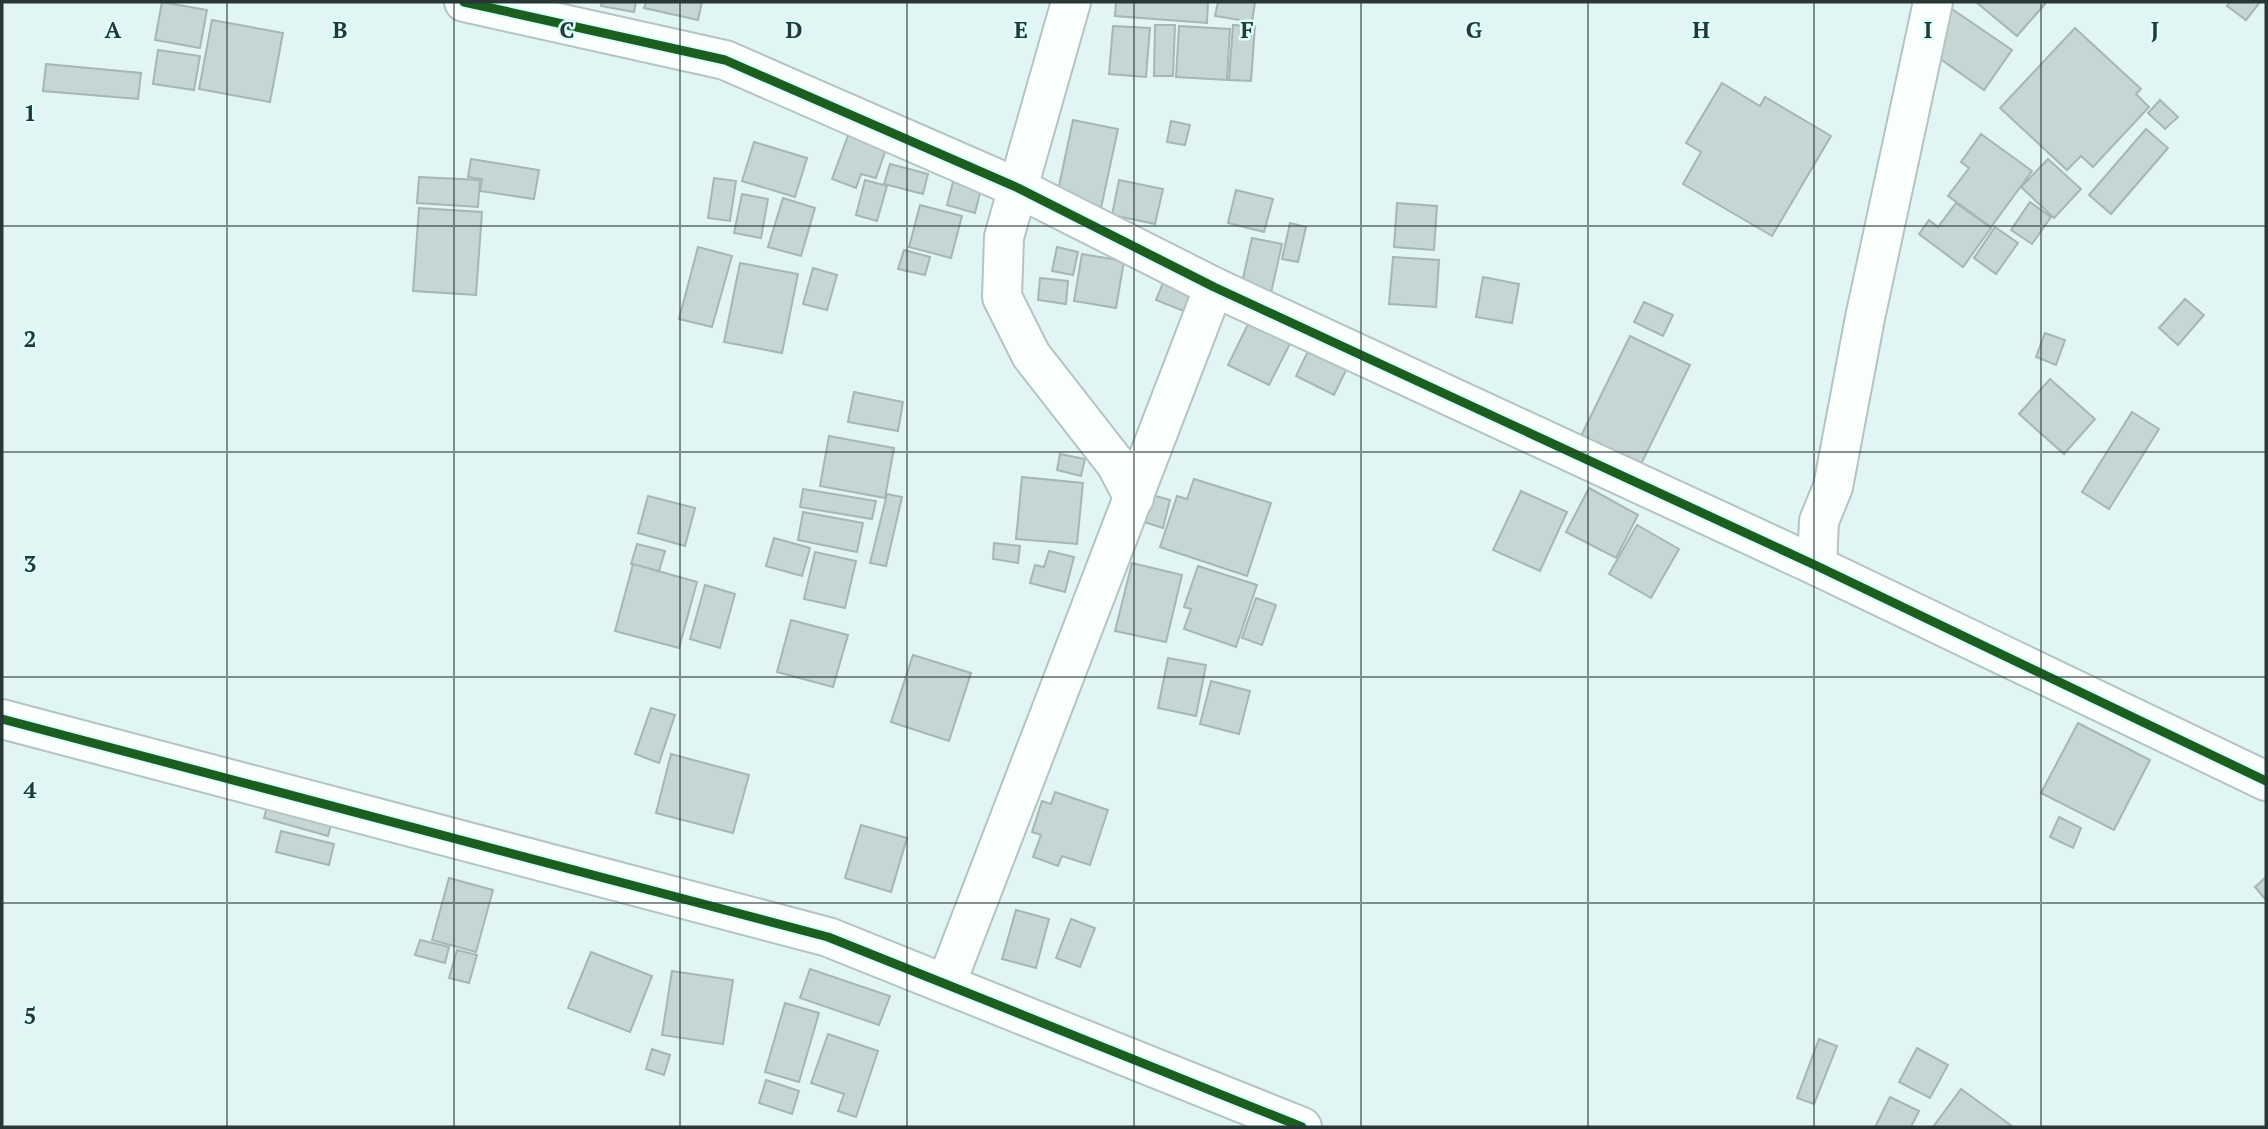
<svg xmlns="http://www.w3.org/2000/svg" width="2268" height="1129" font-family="'PT Serif',serif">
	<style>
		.building { fill: #c5d6d4; stroke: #a6b6b5; stroke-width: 2 }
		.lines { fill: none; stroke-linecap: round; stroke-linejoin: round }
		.minor-casing { stroke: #b4c4c3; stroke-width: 42 }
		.minor { stroke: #fafefd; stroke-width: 38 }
		.cycleway-casing { stroke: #d9fefc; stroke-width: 13 }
		.cycleway { stroke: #1b5e20; stroke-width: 9 }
		.grid { fill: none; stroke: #283736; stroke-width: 2; stroke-opacity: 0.55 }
		.grid-label { font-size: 23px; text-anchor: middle; font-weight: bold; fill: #283736; stroke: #d9fefc; stroke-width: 5; stroke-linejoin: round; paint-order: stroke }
	</style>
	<rect width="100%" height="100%" fill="#e1f6f4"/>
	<!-- building -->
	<g class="building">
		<polygon points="162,2 207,10 200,48 155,40"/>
		<polygon points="602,2 636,2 634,12 601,6"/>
		<polygon points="646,2 702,2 698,20 644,8"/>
		<polygon points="1116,2 1208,2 1207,23 1115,16"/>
		<polygon points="1218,2 1255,2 1252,22 1215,16"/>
		<polygon points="1976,2 2043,2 2045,4 2017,36"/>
		<polygon points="2230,2 2260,2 2246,20 2227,6"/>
		<polygon points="1952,9 2012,50 1984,90 1925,48"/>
		<polygon points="212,20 283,33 270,102 199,89"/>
		<polygon points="1155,25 1175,25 1173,76 1154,76"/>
		<polygon points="1233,25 1255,26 1251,81 1229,80"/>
		<polygon points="1113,26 1150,28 1146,77 1109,74"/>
		<polygon points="1179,26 1230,29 1227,80 1176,77"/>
		<polygon points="2075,28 2141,89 2136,94 2149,107 2093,167 2081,156 2067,170 2000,108"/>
		<polygon points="158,50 200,56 194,90 153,84"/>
		<polygon points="46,64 141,73 138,99 43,91"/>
		<polygon points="1722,83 1760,106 1765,97 1831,136 1772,236 1683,184 1701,152 1686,143"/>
		<polygon points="2160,100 2178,117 2165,129 2148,113"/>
		<polygon points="1073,120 1118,129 1101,208 1056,200"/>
		<polygon points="1171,121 1190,125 1185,145 1167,142"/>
		<polygon points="2146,129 2168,148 2111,214 2089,195"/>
		<polygon points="849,133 887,146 876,178 861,174 856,188 832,179"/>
		<polygon points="1981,134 2032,171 1991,227 1948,196 1969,168 1961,162"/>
		<polygon points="754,142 807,158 795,197 742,181"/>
		<polygon points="471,159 539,170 534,199 480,191 482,179 468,177"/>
		<polygon points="2048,159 2081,189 2054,218 2021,187"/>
		<polygon points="890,164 928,174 923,194 884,184"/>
		<polygon points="419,177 480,180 478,207 417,203"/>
		<polygon points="714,178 736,181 730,221 708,218"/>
		<polygon points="865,180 887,186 877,221 856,215"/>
		<polygon points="1119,180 1163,189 1155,224 1112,215"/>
		<polygon points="953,182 981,189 975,213 947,205"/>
		<polygon points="1236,190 1273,199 1264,232 1228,223"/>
		<polygon points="742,194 768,199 761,238 734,233"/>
		<polygon points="783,198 815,208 801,256 768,247"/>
		<polygon points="2030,202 2051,217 2032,244 2011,230"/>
		<polygon points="1397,203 1437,206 1434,250 1394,247"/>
		<polygon points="1956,203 1991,228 1963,267 1919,234 1929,220 1938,227"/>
		<polygon points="920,205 962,216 951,258 909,247"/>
		<polygon points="419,208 482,212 476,295 413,291"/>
		<polygon points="1290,223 1306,227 1298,262 1282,259"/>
		<polygon points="1995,227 2018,243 1996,274 1974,258"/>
		<polygon points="1252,238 1282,244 1269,302 1239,296"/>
		<polygon points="698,247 732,256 712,327 679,319"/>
		<polygon points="1057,247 1078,252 1073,275 1052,271"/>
		<polygon points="904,250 930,257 925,275 898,269"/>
		<polygon points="1082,254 1124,261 1116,308 1074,301"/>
		<polygon points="1393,257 1439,260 1436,307 1389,304"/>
		<polygon points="740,263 798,274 782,353 724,342"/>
		<polygon points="813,268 837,275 827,310 803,304"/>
		<polygon points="1167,273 1197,286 1186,312 1156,300"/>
		<polygon points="1483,277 1519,284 1512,323 1476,317"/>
		<polygon points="1040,278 1068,281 1066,304 1038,300"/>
		<polygon points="2185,299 2204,315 2178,345 2159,328"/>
		<polygon points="1644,302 1673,315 1663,336 1634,322"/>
		<polygon points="1252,316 1294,336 1269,385 1228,365"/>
		<polygon points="2045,333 2065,340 2056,365 2036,357"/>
		<polygon points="1630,336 1690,365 1639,468 1579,440"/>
		<polygon points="1310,347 1348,366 1334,395 1296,376"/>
		<polygon points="2050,379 2095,419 2064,454 2019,414"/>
		<polygon points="854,392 903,402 898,431 848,422"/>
		<polygon points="2132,412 2159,429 2109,509 2082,492"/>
		<polygon points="829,436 894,448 885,498 820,486"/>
		<polygon points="1060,454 1085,459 1081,476 1057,470"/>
		<polygon points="1022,477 1083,483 1077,544 1016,539"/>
		<polygon points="1194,479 1271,503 1247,576 1160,547 1177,496 1187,499"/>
		<polygon points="1589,488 1638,515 1616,558 1566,532"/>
		<polygon points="803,489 876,501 872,519 800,507"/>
		<polygon points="1521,491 1567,512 1540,571 1493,550"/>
		<polygon points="887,494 902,497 886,566 870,563"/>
		<polygon points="1152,495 1170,500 1163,528 1144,522"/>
		<polygon points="648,496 695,508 685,546 638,533"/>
		<polygon points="803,512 863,523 857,552 798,540"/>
		<polygon points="1637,525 1679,549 1651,598 1609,574"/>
		<polygon points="774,538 810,548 802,576 766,566"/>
		<polygon points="994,543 1020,546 1018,563 993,559"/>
		<polygon points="637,544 665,551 659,571 631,564"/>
		<polygon points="1049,551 1074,557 1065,592 1030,583 1035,565 1044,567"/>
		<polygon points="815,552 856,561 845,608 804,599"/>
		<polygon points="1132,563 1182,575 1166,642 1115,631"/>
		<polygon points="633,564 697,582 679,648 615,631"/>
		<polygon points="1198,566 1257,585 1236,647 1184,629 1191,609 1184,607"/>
		<polygon points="705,585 735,594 720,648 690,639"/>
		<polygon points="1256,598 1276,605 1262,645 1242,638"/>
		<polygon points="791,620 848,635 833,687 777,672"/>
		<polygon points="913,655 971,673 949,741 891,722"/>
		<polygon points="1168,658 1206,665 1196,716 1158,708"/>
		<polygon points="1211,681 1250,691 1239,734 1200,724"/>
		<polygon points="651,708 675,715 659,763 635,754"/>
		<polygon points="2078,723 2150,760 2114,830 2041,793"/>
		<polygon points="671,754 749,775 733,833 656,813"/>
		<polygon points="1055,792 1108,810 1090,865 1062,856 1058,866 1033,857 1041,835 1032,832 1042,801 1051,804"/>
		<polygon points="268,803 332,821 328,836 264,818"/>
		<polygon points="2059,817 2081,828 2073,848 2050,837"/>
		<polygon points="861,825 907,838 891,892 845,878"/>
		<polygon points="281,831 334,844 329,865 276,852"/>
		<polygon points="2266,877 2266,900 2255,887"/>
		<polygon points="449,878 493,890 476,952 432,940"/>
		<polygon points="1016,910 1049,919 1036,968 1002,959"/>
		<polygon points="1071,919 1095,928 1080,967 1056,958"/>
		<polygon points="420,940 449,947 445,963 415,955"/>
		<polygon points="457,950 477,955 469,983 449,978"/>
		<polygon points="591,952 652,976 630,1032 568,1008"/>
		<polygon points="810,969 890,996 879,1025 800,998"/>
		<polygon points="672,971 733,980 723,1044 662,1035"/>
		<polygon points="785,1003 819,1013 799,1082 765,1072"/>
		<polygon points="828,1034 878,1051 856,1117 838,1111 844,1094 811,1083"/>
		<polygon points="1819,1039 1837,1046 1814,1104 1797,1098"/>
		<polygon points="1917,1048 1948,1065 1930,1098 1899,1082"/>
		<polygon points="652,1049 670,1055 664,1075 646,1069"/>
		<polygon points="766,1080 799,1091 792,1114 759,1103"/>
		<polygon points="1961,1089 2012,1126 2011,1127 1933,1127"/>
		<polygon points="1890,1097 1919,1111 1911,1127 1875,1127"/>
	</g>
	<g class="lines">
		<defs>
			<g id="minor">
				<polyline points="464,2 725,60 1018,188 1214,287 1817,566 2266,781"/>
				<polyline points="1071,2 1004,237 1002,297 1031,355 1116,464 1134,498"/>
				<polyline points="1817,566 1819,521 1833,487 1865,318 1933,2"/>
				<polyline points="2,719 828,937 1302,1127"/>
				<polyline points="946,984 1214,287"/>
			</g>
		</defs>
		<!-- minor casing -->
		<use href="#minor" class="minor-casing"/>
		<!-- minor -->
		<use href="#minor" class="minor"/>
		<defs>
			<g id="cycleway">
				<polyline points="464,2 725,60 1018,188 1214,287 1817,566 2266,781"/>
				<polyline points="2,719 828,937 1302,1127"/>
			</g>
		</defs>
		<!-- cycleway casing -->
		<use href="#cycleway" class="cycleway-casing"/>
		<!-- cycleway -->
		<use href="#cycleway" class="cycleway"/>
	</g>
	<!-- grid -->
	<path class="grid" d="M227,2V1127M454,2V1127M680,2V1127M907,2V1127M1134,2V1127M1361,2V1127M1588,2V1127M1814,2V1127M2041,2V1127M2,226H2266M2,452H2266M2,677H2266M2,903H2266"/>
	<g class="grid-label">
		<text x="113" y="38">A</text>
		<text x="340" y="38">B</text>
		<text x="567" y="38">C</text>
		<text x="794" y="38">D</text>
		<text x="1021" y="38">E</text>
		<text x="1247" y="38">F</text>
		<text x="1474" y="38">G</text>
		<text x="1701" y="38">H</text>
		<text x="1928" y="38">I</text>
		<text x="2155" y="38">J</text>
		<text x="30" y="121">1</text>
		<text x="30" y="347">2</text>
		<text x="30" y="572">3</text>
		<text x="30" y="798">4</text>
		<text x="30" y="1024">5</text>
	</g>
	<!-- border -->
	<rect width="2268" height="1129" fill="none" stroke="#283736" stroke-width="7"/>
</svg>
